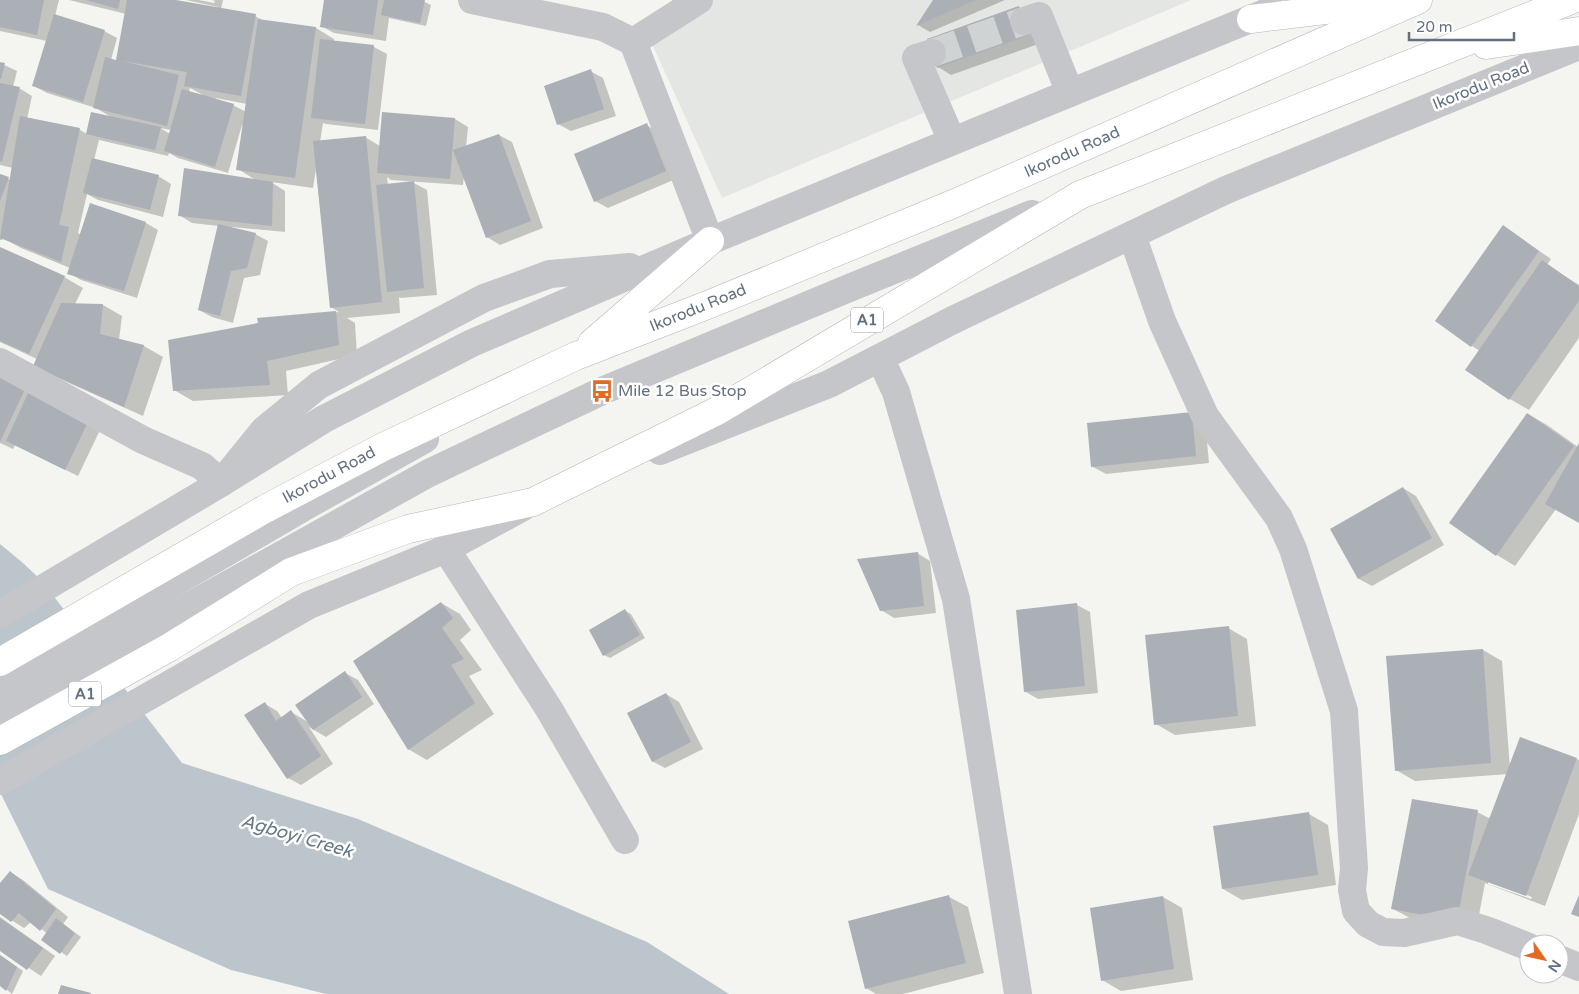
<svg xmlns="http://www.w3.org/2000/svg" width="1579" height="994" font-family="'Varela Round',sans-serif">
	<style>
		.built { fill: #e4e6e4 }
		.water { fill: #bcc5cc }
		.shadow { fill: #0003; fill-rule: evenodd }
		.building { fill: #aab0b6 }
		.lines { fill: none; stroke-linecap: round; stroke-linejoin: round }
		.minor-tunnel { stroke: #d0d3d4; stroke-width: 28; stroke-dasharray: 28 14; stroke-linecap: butt }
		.highway-casing { stroke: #b4b6ba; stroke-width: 29 }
		.minor { stroke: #c4c6ca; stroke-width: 28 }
		.highway { stroke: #fff; stroke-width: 28 }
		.labels { text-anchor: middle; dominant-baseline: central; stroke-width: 5; stroke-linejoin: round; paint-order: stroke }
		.shield { fill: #fff; stroke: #929ba7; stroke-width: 1 }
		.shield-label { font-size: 15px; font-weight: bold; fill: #637081 }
		.street-label { font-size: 16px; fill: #637081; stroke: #fff }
		.poi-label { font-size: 16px; fill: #637081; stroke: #fff; text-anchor: start }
		.water-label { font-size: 18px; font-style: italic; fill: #637885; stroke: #fff }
	</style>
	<rect width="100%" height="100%" fill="#f4f4f0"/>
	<!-- built -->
	<polygon class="built" points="687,0 1191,0 722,198 644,26"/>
	<!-- water -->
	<polygon class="water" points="0,544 23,563 42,581 182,763 358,819 647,942 729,994 326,994 231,970 48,889 0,792"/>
	<!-- shadow -->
	<g class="shadow">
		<path d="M0,0H59L55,16L104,31L117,38L111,60L122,62L118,59L126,14L69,0H169L218,9V7L186,0H199L214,3L215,1L212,0H223L221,9L255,16L264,21L316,28L334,39V42L374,47L387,54L378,130L326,124L323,123L320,142L365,137L380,146L383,114L455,119L468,127L466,147L499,135L512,142L543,228L500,245L487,237L464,175L463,185L391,180L387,177L388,185L414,183L427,190L437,295L401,298L399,297L400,313L347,318L355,323L357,355L286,371L288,395L193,401L174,390L259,324L258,319L339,312L331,307L316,169L313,188L271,182L285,191V232L232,227V229L255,234L268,241L260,275L244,278L233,323L212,317L199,310L219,226L192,223L179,215L257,181L238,169L244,125H242L228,173L178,158L169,153L168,156L99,140L94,160L158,176L171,184L163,217L98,200L87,194L78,233L81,235L146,223L158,230L137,298L81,280L69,273L70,268L21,248L3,238L2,240H0V176L11,180L13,168L0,165V63L17,71L13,87L19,88L32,96L27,119L80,130L87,134L111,117L96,108L47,93L34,86L47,41L0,31ZM190,88L203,95L189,92ZM216,98L247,104L246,112L233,105L215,100ZM160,128L171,130L170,134Z"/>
		<polygon points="325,0 420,0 431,5 426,26 389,18 386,41 334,33 321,26"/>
		<polygon points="935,0 1005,0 930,32 918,25"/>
		<polygon points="1032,15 1041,43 951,75 938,67"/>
		<polygon points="590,71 603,78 616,116 571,131 558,124"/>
		<polygon points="646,125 659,132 678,178 608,208 595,201"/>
		<polygon points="1503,226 1551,259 1547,265 1579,285 1579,338 1529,410 1510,399 1467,369 1480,351 1472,346"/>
		<polygon points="0,248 64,277 83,288 75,304 103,305 122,316 119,340 144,346 163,357 143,416 53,376 34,365 37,359 0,342"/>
		<polygon points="0,376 101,428 78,476 15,445 13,449 0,443"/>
		<polygon points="1528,414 1547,425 1578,447 1579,445 1579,521 1556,509 1515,566 1497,555"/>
		<polygon points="1205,421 1209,463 1106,474 1093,467 1088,424"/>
		<polygon points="1403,488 1416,496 1444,545 1372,586 1359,579 1332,529"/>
		<polygon points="917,553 930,561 936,613 894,618 881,610"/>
		<polygon points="441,603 460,614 471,630 460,640 482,670 469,676 494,714 427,760 408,749"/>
		<polygon points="1077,605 1090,612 1098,693 1038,699 1026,692"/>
		<polygon points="625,611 631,614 645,638 610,658 604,655"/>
		<polygon points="1228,628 1247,639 1256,726 1175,735 1156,724"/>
		<path d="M1483,650L1502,661L1510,769L1521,739L1579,760V814L1545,906L1485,883L1476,931L1412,919L1393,909L1477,812L1491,819L1508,774L1415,781L1396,770L1388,658ZM1488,881L1532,897L1531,899L1488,884Z"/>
		<polygon points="345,673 358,680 374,704 326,737 309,727 333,764 301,785 288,778 265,704 277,711 282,718 291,712 308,722"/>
		<polygon points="666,694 679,702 703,749 665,768 652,761"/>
		<polygon points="1309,814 1328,825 1336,885 1242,900 1223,889"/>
		<polygon points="10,872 23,880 68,917 63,924 81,937 67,956 42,939 47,933 31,922 24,928 0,913 0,884"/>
		<polygon points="949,897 968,907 984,973 903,994 876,994 866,988"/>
		<polygon points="1163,897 1182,908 1193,980 1121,991 1102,980"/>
		<polygon points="0,917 55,956 41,976 0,949"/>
		<polygon points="0,955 23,971 12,994 0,984"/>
	</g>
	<!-- building -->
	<g class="building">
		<polygon points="0,0 44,0 37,35 0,27"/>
		<polygon points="86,0 120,0 118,9"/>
		<polygon points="127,0 176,0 256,14 241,96 184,86 187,72 122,61 179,75 167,126 93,108 105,57 116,60"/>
		<polygon points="324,0 378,0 373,35 320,27"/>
		<polygon points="384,0 425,0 420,23 381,15"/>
		<polygon points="933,0 976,0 916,26"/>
		<polygon points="1019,6 1029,35 937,68 927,39"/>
		<polygon points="54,14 105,30 83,102 32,86"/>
		<polygon points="258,19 316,27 295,178 236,170"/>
		<polygon points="320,39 374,45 365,124 311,118"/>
		<polygon points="0,62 5,63 1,79 0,79"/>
		<polygon points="591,69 604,109 557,125 544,86"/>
		<polygon points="0,83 20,87 2,162 0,161"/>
		<polygon points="182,89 234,104 215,167 164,151"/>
		<polygon points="91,112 161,127 155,150 86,134"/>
		<polygon points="382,112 455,118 450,179 377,173"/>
		<polygon points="20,116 80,128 59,225 69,227 61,262 0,238"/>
		<polygon points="647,123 666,171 594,202 574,154"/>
		<polygon points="499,134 531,221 486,238 453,150"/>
		<polygon points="366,136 382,302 330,308 313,141"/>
		<polygon points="92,158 159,175 150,210 83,193"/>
		<polygon points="184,168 273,182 272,226 178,216"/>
		<polygon points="0,174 9,177 0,201"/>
		<polygon points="414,181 424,288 387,292 376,185"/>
		<polygon points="90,203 146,222 124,291 67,274"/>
		<polygon points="218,224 256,233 247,268 231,271 220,316 198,310"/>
		<polygon points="1503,225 1539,251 1471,347 1435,321"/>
		<polygon points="0,247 65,276 29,354 0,341"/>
		<polygon points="1542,260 1579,286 1579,301 1509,400 1465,370"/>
		<polygon points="61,303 103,304 100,334 144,345 124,407 33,366"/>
		<polygon points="336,311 339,345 267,361 270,385 173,391 168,340 258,323 257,318"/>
		<polygon points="0,375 26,387 0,442"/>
		<polygon points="29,391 89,420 65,470 6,441"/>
		<polygon points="1192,412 1196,456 1091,467 1087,423"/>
		<polygon points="1527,413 1574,446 1496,556 1449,523"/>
		<polygon points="1579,443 1579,523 1545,504"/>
		<polygon points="1403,487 1432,538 1358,579 1330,529"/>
		<polygon points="918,552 924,606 880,611 857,559"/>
		<polygon points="441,602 453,618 442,628 464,659 451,665 475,703 408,750 353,661"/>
		<polygon points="1077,603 1085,686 1024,692 1016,610"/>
		<polygon points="625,609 640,635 603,656 589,630"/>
		<polygon points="1229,626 1238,716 1154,725 1145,635"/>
		<polygon points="1483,649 1491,763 1395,771 1386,656"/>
		<polygon points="345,671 362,697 313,730 295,705"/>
		<polygon points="666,693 691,742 652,762 627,713"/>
		<polygon points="265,702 276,721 291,710 321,756 287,779 244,715"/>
		<polygon points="1520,737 1577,758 1526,896 1468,875"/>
		<polygon points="1412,799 1478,810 1457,921 1391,909"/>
		<polygon points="1309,812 1318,875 1222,889 1213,826"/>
		<polygon points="10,871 56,909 40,931 19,913 11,922 0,914 0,883"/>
		<polygon points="949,895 966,963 865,989 848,921"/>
		<polygon points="1579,895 1579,917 1571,914"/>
		<polygon points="1163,896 1174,969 1101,981 1090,908"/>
		<polygon points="0,918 43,948 27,970 0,951"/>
		<polygon points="56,918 75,933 60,954 41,940"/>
		<polygon points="0,955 17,967 6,991 0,986"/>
		<polygon points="61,985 91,993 91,994 58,994"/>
	</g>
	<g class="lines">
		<!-- minor-tunnel -->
		<polyline class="minor-tunnel" points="932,53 1024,21"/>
		<defs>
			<g id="highway">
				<polyline points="1251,19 1393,2"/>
				<polyline points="1486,45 1579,31"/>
				<polyline points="592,343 710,241"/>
				<polyline points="0,662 265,509 383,447 576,356 710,304 953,204 1418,0"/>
				<polyline points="0,741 170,647 291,572 408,529 533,502 717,411 1080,195 1571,0"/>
			</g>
		</defs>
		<!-- highway casing -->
		<use href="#highway" class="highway-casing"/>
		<!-- minor -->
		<g class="minor">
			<polyline points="472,0 603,27 633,42 710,241"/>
			<polyline points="1024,21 1039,16 1070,93"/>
			<polyline points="633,42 699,0"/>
			<polyline points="932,53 916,58 952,141"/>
			<polyline points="1132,235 1162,321 1205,416 1279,518 1293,549 1344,711 1354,868 1352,890 1356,911 1368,924 1383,932 1404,933 1457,921 1486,930 1529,947"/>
			<polyline points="880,358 896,392 956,599 1018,994"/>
			<polyline points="0,362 143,440 202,466 221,483 264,430 319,385 484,298 550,274 630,267"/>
			<polyline points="660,451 829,384 951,321 1226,190 1579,46"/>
			<polyline points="446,549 549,709 625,840"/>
			<polyline points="0,614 221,483 324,419 472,343 710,241 1272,10"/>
			<polyline points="0,684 306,506 425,439"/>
			<polyline points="0,716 157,624 429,473 602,391 854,286 1032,214"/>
			<polyline points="0,781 309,605 446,549 523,507"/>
			<polyline points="1559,959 1579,967"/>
		</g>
		<!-- highway -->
		<use href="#highway" class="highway"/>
	</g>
	<!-- icons -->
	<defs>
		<symbol id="bus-bare" viewBox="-9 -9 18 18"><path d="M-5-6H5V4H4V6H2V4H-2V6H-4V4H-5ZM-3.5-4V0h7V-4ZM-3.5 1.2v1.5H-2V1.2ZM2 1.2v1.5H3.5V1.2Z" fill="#e26a22" stroke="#fff" stroke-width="2.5" paint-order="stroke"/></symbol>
	</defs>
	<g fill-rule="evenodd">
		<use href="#bus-bare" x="586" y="375" width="32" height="32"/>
	</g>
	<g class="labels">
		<!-- shield labels -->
		<g class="shield">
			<rect x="851" y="307.5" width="32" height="25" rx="4"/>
			<rect x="69" y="681.5" width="32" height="25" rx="4"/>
		</g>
		<g class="shield-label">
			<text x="867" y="320">A1</text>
			<text x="85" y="694">A1</text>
		</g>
		<!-- street labels -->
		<g class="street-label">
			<text transform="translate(1481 86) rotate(-22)">Ikorodu Road</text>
			<text transform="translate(1072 152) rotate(-24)">Ikorodu Road</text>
			<text transform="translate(698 308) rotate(-22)">Ikorodu Road</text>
			<text transform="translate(329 475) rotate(-28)">Ikorodu Road</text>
		</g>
		<!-- poi labels -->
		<g class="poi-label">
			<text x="618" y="391">Mile 12 Bus Stop</text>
		</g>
		<!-- water labels -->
		<g class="water-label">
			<text transform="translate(297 836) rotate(16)">Agboyi Creek</text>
		</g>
	</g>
	<!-- north arrow -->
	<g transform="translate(1544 959) rotate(124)"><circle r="24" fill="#ffffff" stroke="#c1c6cd"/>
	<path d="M0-4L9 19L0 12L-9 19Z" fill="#e26a22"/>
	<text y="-8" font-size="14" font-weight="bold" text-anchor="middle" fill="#637081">N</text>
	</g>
	<!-- scale -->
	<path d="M1409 32v8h105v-8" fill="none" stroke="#637081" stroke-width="2.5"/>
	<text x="1416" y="32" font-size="15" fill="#637081" stroke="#ffffff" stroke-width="4" paint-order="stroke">20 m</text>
</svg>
